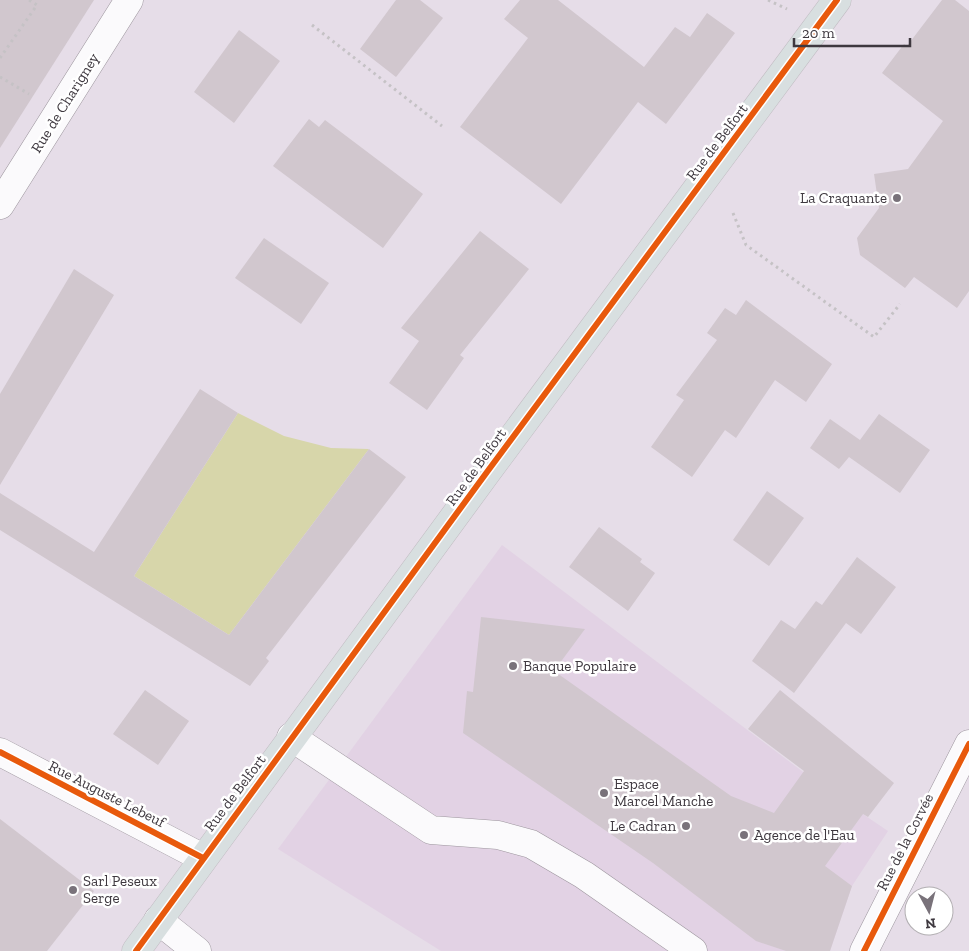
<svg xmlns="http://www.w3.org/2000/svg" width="969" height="951" font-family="'Zilla Slab',serif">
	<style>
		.built { fill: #e2d2e4 }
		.green { fill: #d7d6aa }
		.building { fill: #d1c7ce }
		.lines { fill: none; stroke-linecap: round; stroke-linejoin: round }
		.minor-casing { stroke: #9c959d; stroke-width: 29 }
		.major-casing { stroke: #c1bcc2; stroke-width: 29 }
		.path { stroke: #c5c2c5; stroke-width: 3; stroke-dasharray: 2.5 4; stroke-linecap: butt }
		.minor { stroke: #fbfafc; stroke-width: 28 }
		.major { stroke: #d8dfe0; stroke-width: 28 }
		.cycleway-casing { stroke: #fff; stroke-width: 9 }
		.cycleway { stroke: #e8590c; stroke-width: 6 }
		.poi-dot { fill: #79727a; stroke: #fff; stroke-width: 2 }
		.labels { text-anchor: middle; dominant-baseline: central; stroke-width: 5; stroke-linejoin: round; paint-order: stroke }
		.street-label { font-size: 15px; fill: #3e383f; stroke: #fff }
		.poi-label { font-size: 15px; fill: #3e383f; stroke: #fff; text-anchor: start }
	</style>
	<rect width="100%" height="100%" fill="#e6dde8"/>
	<!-- built -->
	<polygon class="built" points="502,545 827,790 888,831 852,886 830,951 441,951 278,849"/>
	<!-- green -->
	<polygon class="green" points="238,413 284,436 331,448 369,449 229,635 134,576"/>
	<!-- building -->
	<g class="building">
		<polygon points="0,0 94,0 0,148"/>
		<polygon points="396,0 420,0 443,18 396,77 360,49"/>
		<polygon points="520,0 558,0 644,67 675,27 690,37 707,13 735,33 666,124 638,102 561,204 460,127 528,38 504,19"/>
		<polygon points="942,0 955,0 969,11 969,291 957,308 914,277 905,288 860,255 857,238 879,208 874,174 908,169 943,121 882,73 904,44 907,46"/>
		<polygon points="239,30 280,61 234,123 194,92"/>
		<polygon points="309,119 319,127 325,120 423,194 383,248 273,166"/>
		<polygon points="480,231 529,269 460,355 464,358 427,410 389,383 419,341 401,328"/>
		<polygon points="264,238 329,283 301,324 235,278"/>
		<polygon points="74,269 114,295 0,485 0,394"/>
		<polygon points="746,300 832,364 806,402 775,380 736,438 725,430 692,477 651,447 684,400 676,395 717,340 707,333 725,308 736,315"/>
		<polygon points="200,389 238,413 134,576 229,635 369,449 406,477 266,658 269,661 250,686 0,530 0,493 94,552"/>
		<polygon points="879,414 930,450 900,493 849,457 839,469 810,448 830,419 860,440"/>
		<polygon points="767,491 804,518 769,566 733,540"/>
		<polygon points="599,527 642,559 640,562 655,573 628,611 569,567"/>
		<polygon points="857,557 896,587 861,634 846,623 794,693 752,661 781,620 795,629 816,601 822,605"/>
		<polygon points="481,617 585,629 554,671 731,796 774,813 804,771 748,729 780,690 894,783 868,817 863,814 825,866 852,886 830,951 786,951 756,941 653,863 463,733 467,691 473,692"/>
		<polygon points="145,690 189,721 158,765 113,734"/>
		<polygon points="0,819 94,891 47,951 0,951"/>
	</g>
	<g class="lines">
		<defs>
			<g id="minor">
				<polyline points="0,205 129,0"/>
				<polyline points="291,737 431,830 498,835 531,844 584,875 693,951"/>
				<polyline points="0,752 203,858"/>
				<polyline points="158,920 197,951"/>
				<polyline points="864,951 969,744"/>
			</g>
			<polyline id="major" points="136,951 487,472 837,0"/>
		</defs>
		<!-- minor casing -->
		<use href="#minor" class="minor-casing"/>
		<!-- major casing -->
		<use href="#major" class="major-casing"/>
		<!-- path -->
		<g class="path">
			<polyline points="768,0 787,9"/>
			<polyline points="312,25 442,126"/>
			<polyline points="0,58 37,5 29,0"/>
			<polyline points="0,77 29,94"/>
			<polyline points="733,213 746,245 874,337 900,304"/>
		</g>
		<!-- minor -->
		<use href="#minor" class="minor"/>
		<!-- major -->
		<use href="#major" class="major"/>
		<defs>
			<g id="cycleway">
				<polyline points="0,752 203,858"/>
				<polyline points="136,951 487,472 837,0"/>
				<polyline points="864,951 969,744"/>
			</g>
		</defs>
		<!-- cycleway casing -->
		<use href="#cycleway" class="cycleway-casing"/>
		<!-- cycleway -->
		<use href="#cycleway" class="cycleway"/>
	</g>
	<!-- markers -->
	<g class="poi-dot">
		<circle cx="897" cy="198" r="5"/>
		<circle cx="513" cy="666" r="5"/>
		<circle cx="604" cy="793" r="5"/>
		<circle cx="686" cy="826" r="5"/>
		<circle cx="744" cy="835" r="5"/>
		<circle cx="73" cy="890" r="5"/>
	</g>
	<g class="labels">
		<!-- street labels -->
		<g class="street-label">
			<text transform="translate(65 103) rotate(-58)">Rue de Charigney</text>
			<text transform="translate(717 142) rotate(-53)">Rue de Belfort</text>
			<text transform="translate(476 467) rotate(-54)">Rue de Belfort</text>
			<text transform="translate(235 793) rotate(-53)">Rue de Belfort</text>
			<text transform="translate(107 794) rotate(27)">Rue Auguste Lebeuf</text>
			<text transform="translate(905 842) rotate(-63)">Rue de la Corvée</text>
		</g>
		<!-- poi labels -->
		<g class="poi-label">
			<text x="887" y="198" text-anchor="end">La Craquante</text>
			<text x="523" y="666">Banque Populaire</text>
			<text x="614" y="784">Espace<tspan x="614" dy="17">Marcel Manche</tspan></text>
			<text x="676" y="826" text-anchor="end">Le Cadran</text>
			<text x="754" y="835">Agence de l'Eau</text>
			<text x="83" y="881">Sarl Peseux<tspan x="83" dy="17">Serge</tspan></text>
		</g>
	</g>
	<!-- north arrow -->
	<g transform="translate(929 911) rotate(173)"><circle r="24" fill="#ffffff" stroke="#b2afb2"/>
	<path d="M0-4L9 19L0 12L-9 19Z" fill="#79727a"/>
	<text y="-8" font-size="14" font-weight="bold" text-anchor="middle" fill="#3e383f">N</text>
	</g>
	<!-- scale -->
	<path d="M794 38v8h116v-8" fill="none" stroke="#3e383f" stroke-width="2.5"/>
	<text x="802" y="38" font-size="15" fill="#3e383f" stroke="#ffffff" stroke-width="4" paint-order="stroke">20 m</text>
</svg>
